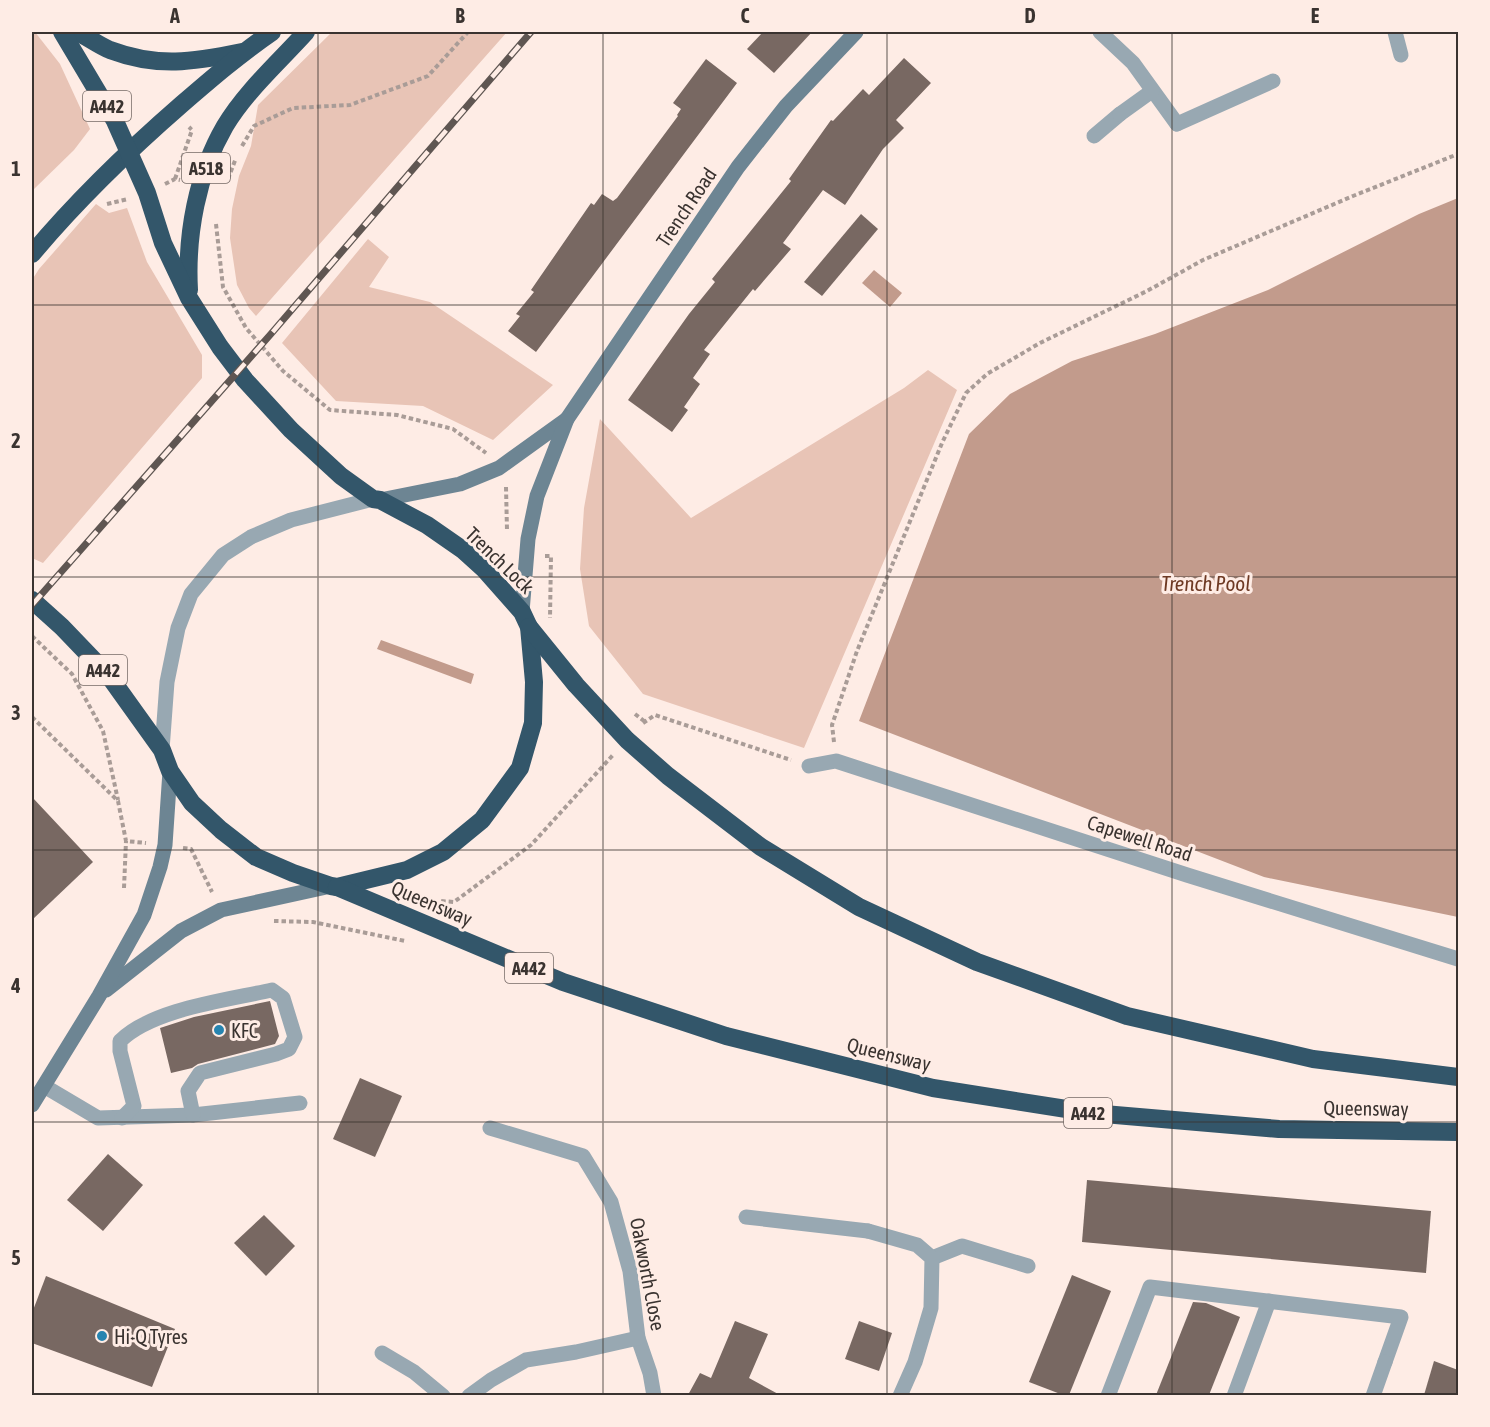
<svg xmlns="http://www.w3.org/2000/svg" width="1490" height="1427" font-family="'Asap Condensed',sans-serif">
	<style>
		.green { fill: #e8c4b6 }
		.water { fill: #c29b8c }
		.building { fill: #786862 }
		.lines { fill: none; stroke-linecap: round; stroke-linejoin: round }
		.path { stroke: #a99c97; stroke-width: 4; stroke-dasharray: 4.5 3; stroke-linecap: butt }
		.lane { stroke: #98a8b2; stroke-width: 15 }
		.street { stroke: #98a8b2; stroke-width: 15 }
		.secondary { stroke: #6d8593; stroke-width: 15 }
		.highway { stroke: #33566a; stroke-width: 18 }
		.rail-casing { stroke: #5f5652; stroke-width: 7 }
		.rail { stroke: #feece5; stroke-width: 4.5; stroke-dasharray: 14; stroke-linecap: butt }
		.grid { fill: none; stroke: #3a3330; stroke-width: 1.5; stroke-opacity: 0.55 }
		.poi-dot { fill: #2684b0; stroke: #feece5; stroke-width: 2 }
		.labels { text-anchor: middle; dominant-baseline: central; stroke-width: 6; stroke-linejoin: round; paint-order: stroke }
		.shield { fill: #feece5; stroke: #756a66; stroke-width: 1.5 }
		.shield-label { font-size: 18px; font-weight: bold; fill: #3a3330 }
		.street-label { font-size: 20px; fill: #3a3330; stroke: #feece5 }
		.poi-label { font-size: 20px; fill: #3a3330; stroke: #feece5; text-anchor: start }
		.water-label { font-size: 21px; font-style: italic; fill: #6e3923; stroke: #feece5 }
		.neatline { fill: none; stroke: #3a3330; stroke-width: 2 }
		.grid-label { font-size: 20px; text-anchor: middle; font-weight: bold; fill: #3a3330 }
	</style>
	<rect width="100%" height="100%" fill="#feece5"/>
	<!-- green -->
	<g class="green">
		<polygon points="32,32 35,32 60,64 90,129 74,150 32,191"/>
		<polygon points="332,32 507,32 256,316 249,308 237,285 230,238 232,209 239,176 251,146 258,105"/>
		<polygon points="96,204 109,213 127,208 147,262 202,355 202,378 43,563 32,558 32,280 39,269"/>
		<polygon points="368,239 389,257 369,287 430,302 553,385 493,440 423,406 336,401 282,343"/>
		<polygon points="928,370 957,390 804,748 643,694 589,626 580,569 584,508 600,419 691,518 904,388"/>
	</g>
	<!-- water -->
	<g class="water">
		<polygon points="1458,198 1458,917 1264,877 859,721 969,434 1010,394 1072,361 1155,334 1268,290 1419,214"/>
		<polygon points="874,270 902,293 890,307 862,283"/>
		<polygon points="381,640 474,674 471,684 377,649"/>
	</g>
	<!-- building -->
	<g class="building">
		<polygon points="763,32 812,32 774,73 747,49"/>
		<polygon points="904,58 931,83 896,120 904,128 883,149 845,205 823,190 783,243 791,249 755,291 753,289 704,350 710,354 693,378 700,384 684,407 688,410 672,432 628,400 689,314 715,282 712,279 791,181 789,179 831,120 833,121 863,89 869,95"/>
		<polygon points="706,59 737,83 536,352 508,331 520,316 516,314 534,292 531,290 591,203 594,205 602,194 613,201 617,198 678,116 677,115 681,109 673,103"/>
		<polygon points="861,214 878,229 822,296 804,282"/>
		<polygon points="32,797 93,862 32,920"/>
		<polygon points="270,1001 279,1036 275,1044 198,1064 192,1068 171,1073 160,1028 194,1017"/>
		<polygon points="360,1078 402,1096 375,1157 333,1139"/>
		<polygon points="108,1154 143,1185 103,1231 67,1200"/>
		<polygon points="1087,1180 1431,1211 1426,1273 1082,1242"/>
		<polygon points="264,1215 295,1246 266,1276 234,1243"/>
		<polygon points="1072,1275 1111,1291 1069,1395 1063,1395 1029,1382"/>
		<polygon points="46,1276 175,1329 152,1387 32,1343 32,1313"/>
		<polygon points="1193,1302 1206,1303 1240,1317 1209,1395 1156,1395"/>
		<polygon points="735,1321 768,1334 749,1378 780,1395 688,1395 700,1373 711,1378"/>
		<polygon points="859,1321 892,1333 879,1371 845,1359"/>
		<polygon points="1434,1361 1458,1370 1458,1395 1424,1395"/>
	</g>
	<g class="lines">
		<!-- path -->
		<g class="path">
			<polyline points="242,146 254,126 293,108 350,105 428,76 468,32"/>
			<polyline points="175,179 192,130 189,127"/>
			<polyline points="228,179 236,158"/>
			<polyline points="165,184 175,179 180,180"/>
			<polyline points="107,204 128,199"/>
			<polyline points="216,224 223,287 246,328 283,371 330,410 397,415 453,429 486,453"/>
			<polyline points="506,487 507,530"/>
			<polyline points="545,556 551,556 550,618"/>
			<polyline points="32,636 72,674 103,731 118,800"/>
			<polyline points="635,714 644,721"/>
			<polyline points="32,717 118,801 126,841 146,843"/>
			<polyline points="643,723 655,715 791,760"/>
			<polyline points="834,742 832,725 857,651 942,443 966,393 987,374 1040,343 1147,291 1203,260 1353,196 1458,154"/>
			<polyline points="183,848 191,849 212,892"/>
			<polyline points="124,888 126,841"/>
			<polyline points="438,907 440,901 454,902 531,845 613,755"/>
			<polyline points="274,921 313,922 405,941"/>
		</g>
		<!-- lane -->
		<g class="lane">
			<polyline points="1177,124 1273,81"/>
			<polyline points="1094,136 1120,114"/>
			<polyline points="162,750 167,682 178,628 191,594 223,555 251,537 291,520 373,499"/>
			<polyline points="44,1086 98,1118 193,1115 300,1103"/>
			<path d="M122,1118L134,1106L120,1051V1041C152,1009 228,1000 272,990L283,998L295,1037L289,1049L276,1054L200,1073L188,1091L193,1115"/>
			<polyline points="746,1217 868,1231"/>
			<polyline points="932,1258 962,1246 1028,1266"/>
			<polyline points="1108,1396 1150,1287 1401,1317 1385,1362"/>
			<polyline points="1234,1396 1269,1301"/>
		</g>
		<!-- street -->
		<g class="street">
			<polyline points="1100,32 1133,63 1177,124"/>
			<polyline points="1395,32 1401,55"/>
			<polyline points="1120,114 1152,91"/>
			<polyline points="809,766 836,761 1187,875 1458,959"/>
			<polyline points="490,1128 583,1156 611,1202 630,1271 638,1338 650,1373 654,1396"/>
			<polyline points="868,1231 917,1245 932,1258 931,1308 915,1362 900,1396"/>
			<polyline points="382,1353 414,1372 443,1396"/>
			<polyline points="469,1396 491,1380 526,1360 576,1352 638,1338"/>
			<polyline points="1373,1396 1385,1362"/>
		</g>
		<!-- secondary -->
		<g class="secondary">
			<polyline points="380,500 460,484 499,468 567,419"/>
			<polyline points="522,612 528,539 537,496 567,419 738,167 786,106 856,32"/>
			<polyline points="106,990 181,931 221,910 331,886"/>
			<polyline points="32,1105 99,996 144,915 160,867 165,845 170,771"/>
		</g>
		<!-- highway -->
		<g class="highway">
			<path d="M77,32C88,37 98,45 110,50C158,68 193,62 242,52"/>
			<path d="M32,254C78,199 128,151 182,104C211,79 240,54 272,32"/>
			<path d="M189,290C186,235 197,174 225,126C246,91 279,62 306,32"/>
			<polyline points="32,600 62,627 109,676 162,750 170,771 192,803 221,830 256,857 293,873 331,886 337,887 407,870 443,852 482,820 520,768 533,723 534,682 529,627 522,612 484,569 463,550 427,525 380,500 373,499 341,476 291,430 245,380 220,347 189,298 163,243 147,193 115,121 62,32"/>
			<polyline points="529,627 576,685 627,740 668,776 761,847 859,907 977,962 1127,1016 1313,1059 1458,1077"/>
			<polyline points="337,887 563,982 726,1036 933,1088 1092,1113 1279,1129 1458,1132"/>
		</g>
		<defs>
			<polyline id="rail" points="32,605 270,335 531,32"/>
		</defs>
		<!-- rail casing -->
		<use href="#rail" class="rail-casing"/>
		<!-- rail -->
		<use href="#rail" class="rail"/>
	</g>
	<!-- grid -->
	<path class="grid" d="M318,32V1396M603,32V1396M887,32V1396M1172,32V1396M32,305H1458M32,577H1458M32,850H1458M32,1122H1458"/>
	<!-- markers -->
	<g class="poi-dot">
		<circle cx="219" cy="1030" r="6"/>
		<circle cx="102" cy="1336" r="6"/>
	</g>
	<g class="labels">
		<!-- shield labels -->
		<g class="shield">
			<rect x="83" y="91" width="48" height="30" rx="4.5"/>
			<rect x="182" y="153" width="48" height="30" rx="4.5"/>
			<rect x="79" y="655" width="48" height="30" rx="4.5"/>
			<rect x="505" y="953" width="48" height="30" rx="4.5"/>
			<rect x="1064" y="1098" width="48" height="30" rx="4.5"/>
		</g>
		<g class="shield-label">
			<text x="107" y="106">A442</text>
			<text x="206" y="168">A518</text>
			<text x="103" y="670">A442</text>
			<text x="529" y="968">A442</text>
			<text x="1088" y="1113">A442</text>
		</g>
		<!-- street labels -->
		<g class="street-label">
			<text transform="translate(686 207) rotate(-56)">Trench Road</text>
			<text transform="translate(500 560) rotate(44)">Trench Lock</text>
			<text transform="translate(1140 838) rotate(18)">Capewell Road</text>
			<text transform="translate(432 903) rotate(23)">Queensway</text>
			<text transform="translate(889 1054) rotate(14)">Queensway</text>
			<text transform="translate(1366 1108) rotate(1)">Queensway</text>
			<text transform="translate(648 1274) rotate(79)">Oakworth Close</text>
		</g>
		<!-- poi labels -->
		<g class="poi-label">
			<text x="231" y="1030">KFC</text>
			<text x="114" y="1336">Hi-Q Tyres</text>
		</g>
		<!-- water labels -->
		<g class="water-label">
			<text x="1206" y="583">Trench Pool</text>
		</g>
	</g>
	<!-- border -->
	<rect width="1490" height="1427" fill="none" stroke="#feece5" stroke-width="66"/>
	<rect x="33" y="33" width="1424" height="1361" class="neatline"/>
	<g class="grid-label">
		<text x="175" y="23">A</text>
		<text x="460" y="23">B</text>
		<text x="745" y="23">C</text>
		<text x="1030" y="23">D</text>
		<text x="1315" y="23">E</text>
		<text x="16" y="176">1</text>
		<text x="16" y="448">2</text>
		<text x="16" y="720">3</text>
		<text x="16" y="993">4</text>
		<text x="16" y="1265">5</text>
	</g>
</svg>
